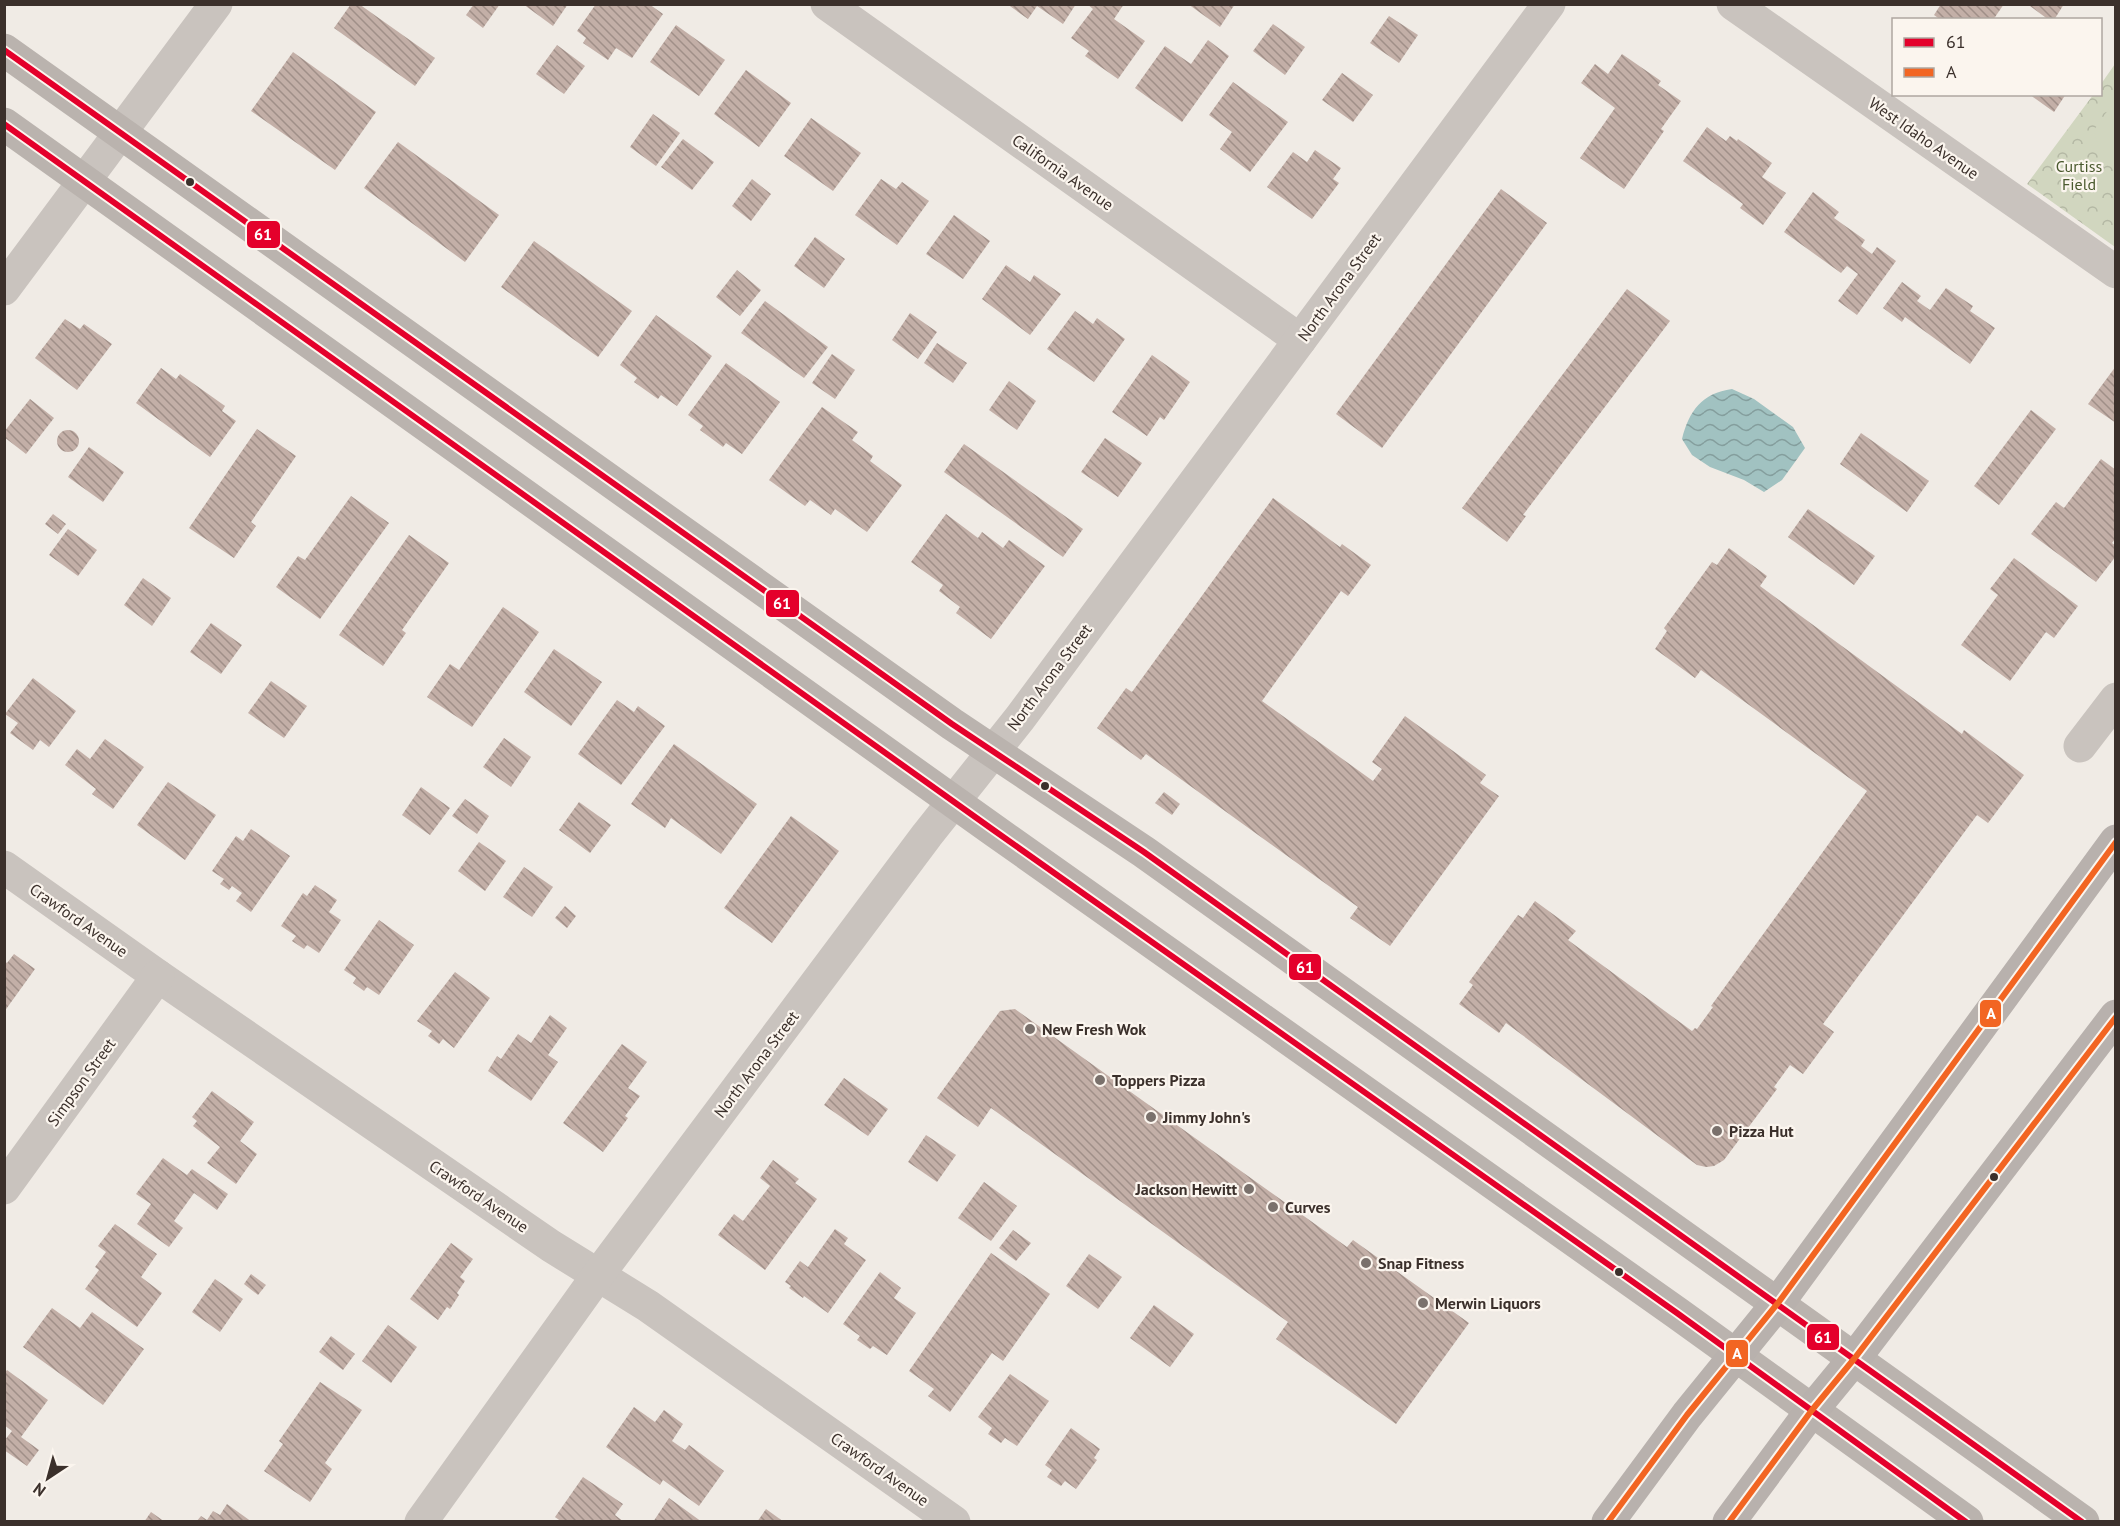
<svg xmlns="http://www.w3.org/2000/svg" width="2120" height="1526" font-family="'PT Sans',sans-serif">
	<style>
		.park { fill: url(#park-crowns) }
		.pitch { fill: #d1d6bf }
		.water { fill: url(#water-waves) }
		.building { fill: url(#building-back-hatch) }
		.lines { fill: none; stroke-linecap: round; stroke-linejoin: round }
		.street { stroke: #c9c3be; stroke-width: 33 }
		.secondary { stroke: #bab3ae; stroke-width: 33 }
		.primary { stroke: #b8b1ad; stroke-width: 33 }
		.bus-1-casing { stroke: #fbf5ee; stroke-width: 10 }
		.bus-2-casing { stroke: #fbf5ee; stroke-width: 10 }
		.bus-1 { stroke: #e4002b; stroke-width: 6 }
		.bus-2 { stroke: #f26522; stroke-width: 6 }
		.bus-dot { fill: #3b302b; stroke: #fbf5ee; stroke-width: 2 }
		.poi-dot { fill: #7a716c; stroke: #fbf5ee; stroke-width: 2 }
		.labels { text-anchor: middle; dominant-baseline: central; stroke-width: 4.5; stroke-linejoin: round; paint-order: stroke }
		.street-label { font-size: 16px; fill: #3b302b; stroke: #fbf5ee }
		.park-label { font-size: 16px; fill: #4a5a2e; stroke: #fbf5ee }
		.poi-label { font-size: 16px; font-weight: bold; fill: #3b302b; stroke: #fbf5ee; text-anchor: start }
		.line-badge { stroke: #fbf5ee; stroke-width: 2 }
		.badge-label { font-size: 16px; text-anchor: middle; font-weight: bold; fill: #fff }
	</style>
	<defs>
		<pattern id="park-crowns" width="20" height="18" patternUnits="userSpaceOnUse" patternTransform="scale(1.5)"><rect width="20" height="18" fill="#d1d6bf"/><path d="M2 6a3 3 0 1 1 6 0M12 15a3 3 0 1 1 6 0" fill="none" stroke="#b4b8a4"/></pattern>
		<pattern id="water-waves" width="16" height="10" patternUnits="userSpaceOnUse" patternTransform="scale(1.5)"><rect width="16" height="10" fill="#a1c2c1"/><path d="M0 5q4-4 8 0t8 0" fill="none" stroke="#849e9d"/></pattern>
		<pattern id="building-back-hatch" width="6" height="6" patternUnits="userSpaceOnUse" patternTransform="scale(1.5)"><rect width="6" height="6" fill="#c3afa7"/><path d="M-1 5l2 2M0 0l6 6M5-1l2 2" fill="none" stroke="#a08f88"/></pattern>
	</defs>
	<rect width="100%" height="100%" fill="#f0ebe5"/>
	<!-- park -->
	<polygon class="park" points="2115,64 2115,247 2027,184 2093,95 2100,94 2101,84"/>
	<!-- pitch -->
	<polygon class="pitch" points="2115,100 2115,160 2098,146 2094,130"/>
	<!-- water -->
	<path class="water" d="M1732,389L1754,399L1793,427L1805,448L1782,480L1764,492L1744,480L1710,467L1692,455L1682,439C1689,411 1702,393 1732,389Z"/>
	<!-- building -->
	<g class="building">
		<polygon points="351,4 359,4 435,58 415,86 334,28"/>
		<polygon points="474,4 500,4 483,28 466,15"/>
		<polygon points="523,4 568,4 553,26"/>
		<polygon points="596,4 649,4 663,14 632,58 616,48 608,60 583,43 586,38 577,31"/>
		<polygon points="1007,4 1076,4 1063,24 1037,6 1028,19"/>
		<polygon points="1087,4 1124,4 1114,19 1145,41 1118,79 1085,56 1089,51 1071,38 1093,9"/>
		<polygon points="1188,4 1235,4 1220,27"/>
		<polygon points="1941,4 2004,4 1993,20 1941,20 1934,15"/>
		<polygon points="2031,4 2064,4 2054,20 2049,20 2030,6"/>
		<polygon points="1389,16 1418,35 1399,63 1370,43"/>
		<polygon points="1273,24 1305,47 1285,75 1253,51"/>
		<polygon points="676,25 725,60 699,96 650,62"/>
		<polygon points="1208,40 1229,56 1182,122 1135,88 1165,46 1191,64"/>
		<polygon points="557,45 585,66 564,94 536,74"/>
		<polygon points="293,52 376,112 335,170 251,111"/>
		<polygon points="1622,54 1661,81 1658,85 1681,101 1661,129 1664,131 1624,189 1580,158 1615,108 1581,83 1595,64 1608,74"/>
		<polygon points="746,70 791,103 759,147 714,114"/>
		<polygon points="1342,73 1373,95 1353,122 1322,100"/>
		<polygon points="1233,82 1288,122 1250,172 1220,149 1232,132 1209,115"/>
		<polygon points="2029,94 2066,94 2054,112"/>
		<polygon points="653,114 680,133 656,166 630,147"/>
		<polygon points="811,118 861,153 833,191 784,156"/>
		<polygon points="1707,127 1726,141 1730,136 1737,141 1738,139 1772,163 1762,177 1786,193 1763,225 1740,208 1743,204 1683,161"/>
		<polygon points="683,139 714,162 692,190 661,167"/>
		<polygon points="398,142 499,215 465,262 364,188"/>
		<polygon points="1315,150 1341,168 1333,179 1339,183 1312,219 1267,187 1293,152 1307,162"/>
		<polygon points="752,179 771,194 751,221 732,206"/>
		<polygon points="881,179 896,189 902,182 929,201 897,245 855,215"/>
		<polygon points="1501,189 1547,223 1382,448 1336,414"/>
		<polygon points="1813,192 1839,212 1834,218 1865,240 1861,246 1872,254 1877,247 1896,261 1857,315 1838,301 1858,274 1847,266 1841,273 1784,232"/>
		<polygon points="954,215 990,241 963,279 926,254"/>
		<polygon points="815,237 845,259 824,288 794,266"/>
		<polygon points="534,241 632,311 598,357 501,287"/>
		<polygon points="1006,265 1030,282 1034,275 1061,294 1030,335 982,299"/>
		<polygon points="737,270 761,290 740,316 716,297"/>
		<polygon points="1902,282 1921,296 1917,301 1930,310 1946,288 1973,306 1970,311 1995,328 1970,364 1905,317 1902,322 1883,308"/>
		<polygon points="1627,289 1670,321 1523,515 1526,516 1507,542 1462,508"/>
		<polygon points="765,301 828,347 804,378 741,333"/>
		<polygon points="1075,311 1093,324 1097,318 1125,339 1094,382 1047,349"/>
		<polygon points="910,313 937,332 918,359 892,340"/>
		<polygon points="656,315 712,356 677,406 661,395 658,399 634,382 637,378 620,365"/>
		<polygon points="65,319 80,329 84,324 112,344 77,390 35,358"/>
		<polygon points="937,343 967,363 953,383 924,363"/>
		<polygon points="832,354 855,370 835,399 812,383"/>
		<polygon points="1152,355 1190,382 1164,420 1160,417 1147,436 1112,412"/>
		<polygon points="726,363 780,402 742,454 726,443 723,447 700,430 703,426 688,415"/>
		<polygon points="2116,366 2116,423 2088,404"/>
		<polygon points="161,368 176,379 180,374 225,406 222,411 236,421 210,457 136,403"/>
		<polygon points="1009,381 1036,401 1017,430 989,410"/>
		<polygon points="30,399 54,418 26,454 4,437 4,432"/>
		<polygon points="822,407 858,432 852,440 873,456 870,461 902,485 867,532 835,509 831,515 810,500 805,506 769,480"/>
		<polygon points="2031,410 2056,429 1999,505 1974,486"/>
		<polygon points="257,429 296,456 251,522 256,526 234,558 189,528"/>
		<circle cx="68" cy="441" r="11"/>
		<polygon points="1861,433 1929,481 1907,512 1840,464"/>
		<polygon points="1105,438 1142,463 1118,497 1081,472"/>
		<polygon points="964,444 1083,529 1063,557 944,472"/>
		<polygon points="89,447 124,472 103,502 68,477"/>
		<polygon points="2101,459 2116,470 2116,538 2112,543 2116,546 2116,556 2096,582 2031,534 2056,502 2064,508"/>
		<polygon points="351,496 389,523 320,619 276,587 298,556 305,560"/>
		<polygon points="1273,498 1340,547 1342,544 1371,565 1348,596 1341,591 1262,701 1373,781 1382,769 1372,762 1405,716 1486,775 1480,783 1499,796 1390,946 1350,918 1358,907 1146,754 1141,760 1097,728 1126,688 1132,692"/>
		<polygon points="1808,509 1875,556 1854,585 1788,537"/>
		<polygon points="53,514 66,524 58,534 45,524"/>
		<polygon points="946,514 978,538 982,532 1003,548 1009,540 1045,566 991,639 956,613 960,607 939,591 943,585 911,562"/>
		<polygon points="68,529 97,550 78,576 49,555"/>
		<polygon points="409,535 449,563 402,630 406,633 383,666 339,635"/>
		<polygon points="1729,548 1767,576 1760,586 1962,734 1964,730 2024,775 1988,823 1977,815 1823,1024 1834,1032 1803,1074 1790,1065 1774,1087 1777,1089 1724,1160 1714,1166 1706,1167 1697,1165 1506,1023 1499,1033 1459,1004 1473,985 1469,982 1518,915 1523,918 1535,901 1576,931 1568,940 1692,1031 1695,1028 1697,1029 1713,1007 1711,1006 1867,791 1701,670 1695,678 1655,649 1667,631 1664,628 1712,562 1717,565"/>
		<polygon points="2014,558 2078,606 2054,638 2046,632 2010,681 1961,645 1998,595 1990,589"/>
		<polygon points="143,578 171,598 152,626 124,605"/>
		<polygon points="503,607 539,632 472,727 427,697 450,664 459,670"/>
		<polygon points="211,623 242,645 221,674 190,652"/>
		<polygon points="554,649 602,682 571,726 524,692"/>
		<polygon points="33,678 76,711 49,747 40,740 33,750 10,733 18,723 5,714"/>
		<polygon points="271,681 307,706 284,738 248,713"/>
		<polygon points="617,700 634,712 638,706 665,726 621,785 578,754"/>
		<polygon points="504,738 531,757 511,787 483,767"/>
		<polygon points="105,739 144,767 113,809 92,794 96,789 65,765 77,749 90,759"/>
		<polygon points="674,744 757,804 721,854 671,818 665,828 631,804"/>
		<polygon points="168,782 216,815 185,860 137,825"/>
		<polygon points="421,787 450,808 430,835 402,815"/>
		<polygon points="1164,792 1180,804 1172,815 1155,803"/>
		<polygon points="465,799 489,816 477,834 452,816"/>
		<polygon points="579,802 611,825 590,853 559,830"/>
		<polygon points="791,816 839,851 772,943 724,908"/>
		<polygon points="251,829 290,856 251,912 236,901 242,893 232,886 229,890 220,884 224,879 212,871 236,836 243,841"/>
		<polygon points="479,842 506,861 485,891 458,871"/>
		<polygon points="524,867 553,887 532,917 503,897"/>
		<polygon points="315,885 337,900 329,912 341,920 319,953 307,945 304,949 292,941 296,936 281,926 303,893 307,896"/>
		<polygon points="565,906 576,916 567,928 555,918"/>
		<polygon points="379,920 414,945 379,995 367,987 364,991 353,983 356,978 344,970"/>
		<polygon points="14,954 35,969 4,1012 4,961 7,963"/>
		<polygon points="455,972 490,998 454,1048 443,1039 439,1044 428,1036 432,1031 417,1021"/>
		<polygon points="1015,1009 1347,1247 1353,1240 1469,1323 1396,1424 1276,1339 1288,1322 991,1108 978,1127 937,1098 1000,1011"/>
		<polygon points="550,1015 567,1028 548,1055 558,1062 531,1101 488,1071 497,1056 501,1059 518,1034 531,1043"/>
		<polygon points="622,1044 647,1062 628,1088 640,1096 625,1116 628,1118 603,1152 563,1123"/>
		<polygon points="844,1078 888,1109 868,1136 824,1105"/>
		<polygon points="212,1091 254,1122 240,1141 257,1154 236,1184 207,1163 220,1147 193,1126 197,1121 192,1117"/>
		<polygon points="926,1135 956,1155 937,1182 908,1162"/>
		<polygon points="163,1158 187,1175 192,1169 228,1194 217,1210 194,1193 174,1221 183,1228 169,1247 137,1224 151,1204 136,1194"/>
		<polygon points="773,1160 799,1179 795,1183 817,1199 765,1270 718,1235 734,1214 743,1221 770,1186 760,1178"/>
		<polygon points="984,1182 1017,1206 991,1241 958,1218"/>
		<polygon points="115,1224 157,1254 141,1277 162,1293 137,1327 85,1289 99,1270 95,1267 106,1252 98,1246"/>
		<polygon points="835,1229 848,1238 844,1244 866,1260 828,1313 804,1296 803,1298 789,1288 791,1286 785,1282 800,1261 808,1267"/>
		<polygon points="1013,1230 1031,1243 1016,1261 999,1248"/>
		<polygon points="451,1243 473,1259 460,1277 465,1281 457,1293 459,1295 450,1309 447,1307 438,1320 410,1299"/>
		<polygon points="991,1253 1050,1294 1003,1361 992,1353 950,1412 928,1396 934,1389 909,1371"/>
		<polygon points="1089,1254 1122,1277 1098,1309 1066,1286"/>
		<polygon points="880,1272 901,1288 894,1298 916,1313 887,1355 873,1346 870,1349 857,1340 860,1336 843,1324"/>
		<polygon points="251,1274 266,1285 258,1295 244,1284"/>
		<polygon points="215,1279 243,1299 220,1332 192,1312"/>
		<polygon points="1154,1305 1194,1334 1170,1367 1130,1338"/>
		<polygon points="52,1308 80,1328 92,1312 144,1349 103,1405 23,1347"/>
		<polygon points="388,1325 417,1347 391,1383 362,1361"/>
		<polygon points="331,1336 355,1354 343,1370 319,1352"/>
		<polygon points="7,1370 48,1400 21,1437 39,1450 27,1466 4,1450 4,1441 12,1431 4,1425 4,1374"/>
		<polygon points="1010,1374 1049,1401 1017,1446 1005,1438 1001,1443 988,1434 992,1428 978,1417"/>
		<polygon points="320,1382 362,1410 325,1463 332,1469 310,1502 264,1471 283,1444 279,1441"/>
		<polygon points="634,1407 655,1422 664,1410 683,1424 672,1441 685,1450 689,1445 724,1471 699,1506 663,1480 660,1485 606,1447"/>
		<polygon points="1071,1428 1100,1449 1094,1458 1097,1460 1076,1489 1065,1481 1061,1486 1047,1477 1052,1470 1045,1465"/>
		<polygon points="583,1477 623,1504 615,1515 624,1522 562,1522 555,1517"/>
		<polygon points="669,1498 702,1522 653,1522"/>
		<polygon points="227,1504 252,1522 196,1522 201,1516 207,1520 213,1511 220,1515"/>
		<polygon points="766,1509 784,1522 757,1522"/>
		<polygon points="151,1512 165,1522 144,1522"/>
	</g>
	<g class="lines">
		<!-- street -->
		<g class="street">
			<polyline points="827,4 1300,340"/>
			<polyline points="1733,4 2116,272"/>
			<polyline points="4,289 216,4"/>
			<polyline points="2080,746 2116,699"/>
			<polyline points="4,867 158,976 551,1246 648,1306 954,1522"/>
			<polyline points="4,1188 158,976"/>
			<polyline points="421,1522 598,1275 927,835 1020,718 1549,4"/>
		</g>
		<!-- secondary -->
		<g class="secondary">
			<polyline points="4,50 952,724 1144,852 2083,1522"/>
			<polyline points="4,124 992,829 1677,1313 1967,1522"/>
		</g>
		<!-- primary -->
		<g class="primary">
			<polyline points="1608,1522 1687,1415 1778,1303 2116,841"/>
			<polyline points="1729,1522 1812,1410 1854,1359 2116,1016"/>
		</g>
		<defs>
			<g id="bus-1">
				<polyline points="4,50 952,724 1144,852 2082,1522"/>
				<polyline points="4,124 992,829 1677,1313 1966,1522"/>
			</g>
			<g id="bus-2">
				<polyline points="1608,1522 1687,1415 1778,1303 2116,842"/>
				<polyline points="1729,1522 1812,1410 1854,1359 2116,1017"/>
			</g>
		</defs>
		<!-- bus-1 casing -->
		<use href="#bus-1" class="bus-1-casing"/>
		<!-- bus-2 casing -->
		<use href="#bus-2" class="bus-2-casing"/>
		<!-- bus-1 -->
		<use href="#bus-1" class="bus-1"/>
		<!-- bus-2 -->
		<use href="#bus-2" class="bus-2"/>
	</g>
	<!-- markers -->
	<g class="bus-dot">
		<circle cx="190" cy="182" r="5"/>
		<circle cx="1045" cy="786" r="5"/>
		<circle cx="1994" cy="1177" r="5"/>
		<circle cx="1619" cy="1272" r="5"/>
	</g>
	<g class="poi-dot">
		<circle cx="1030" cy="1029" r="6"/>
		<circle cx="1100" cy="1080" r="6"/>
		<circle cx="1151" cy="1117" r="6"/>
		<circle cx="1717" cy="1131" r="6"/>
		<circle cx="1249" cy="1189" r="6"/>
		<circle cx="1273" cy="1207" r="6"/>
		<circle cx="1366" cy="1263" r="6"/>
		<circle cx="1423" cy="1303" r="6"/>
	</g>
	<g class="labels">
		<!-- street labels -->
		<g class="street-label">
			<text transform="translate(1924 138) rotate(35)">West Idaho Avenue</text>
			<text transform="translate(1063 172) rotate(35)">California Avenue</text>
			<text transform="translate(1339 287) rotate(-54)">North Arona Street</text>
			<text transform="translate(1049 677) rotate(-53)">North Arona Street</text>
			<text transform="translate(79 920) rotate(35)">Crawford Avenue</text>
			<text transform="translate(756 1064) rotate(-53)">North Arona Street</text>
			<text transform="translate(81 1082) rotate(-54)">Simpson Street</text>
			<text transform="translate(479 1196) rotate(34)">Crawford Avenue</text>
			<text transform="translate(880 1469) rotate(35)">Crawford Avenue</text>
		</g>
		<!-- park labels -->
		<g class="park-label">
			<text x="2079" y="166">Curtiss<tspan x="2079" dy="18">Field</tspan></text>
		</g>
		<!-- poi labels -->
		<g class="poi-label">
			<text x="1042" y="1029">New Fresh Wok</text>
			<text x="1112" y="1080">Toppers Pizza</text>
			<text x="1163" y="1117">Jimmy John's</text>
			<text x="1729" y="1131">Pizza Hut</text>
			<text x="1237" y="1189" text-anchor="end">Jackson Hewitt</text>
			<text x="1285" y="1207">Curves</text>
			<text x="1378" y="1263">Snap Fitness</text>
			<text x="1435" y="1303">Merwin Liquors</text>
		</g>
	</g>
	<g class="line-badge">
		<rect x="246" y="220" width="35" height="29" rx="6" fill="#e4002b"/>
		<rect x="765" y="589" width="35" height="29" rx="6" fill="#e4002b"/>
		<rect x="1288" y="953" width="34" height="28" rx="6" fill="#e4002b"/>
		<rect x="1979" y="999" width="23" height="29" rx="6" fill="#f26522"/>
		<rect x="1806" y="1323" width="34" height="28" rx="6" fill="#e4002b"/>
		<rect x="1725" y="1339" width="24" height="29" rx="6" fill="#f26522"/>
	</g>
	<g class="badge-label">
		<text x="263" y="240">61</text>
		<text x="782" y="609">61</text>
		<text x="1305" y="973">61</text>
		<text x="1991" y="1019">A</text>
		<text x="1823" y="1343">61</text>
		<text x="1737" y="1359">A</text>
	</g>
	<!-- border -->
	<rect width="2120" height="1526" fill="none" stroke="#3b302b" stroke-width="12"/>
	<!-- legend -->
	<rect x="1892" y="18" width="210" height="78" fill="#fbf5ee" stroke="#aea6a0" stroke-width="1.5"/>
	<rect x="1904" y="38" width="30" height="9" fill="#e4002b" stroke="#aea6a0" stroke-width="1.5"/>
	<text x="1946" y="48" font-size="18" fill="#3b302b">61</text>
	<rect x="1904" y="68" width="30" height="9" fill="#f26522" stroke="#aea6a0" stroke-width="1.5"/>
	<text x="1946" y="78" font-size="18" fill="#3b302b">A</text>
	<!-- north arrow -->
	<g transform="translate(48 1478) rotate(216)" stroke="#fbf5ee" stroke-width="4.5" paint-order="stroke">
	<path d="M0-4.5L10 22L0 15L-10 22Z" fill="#3b302b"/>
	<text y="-9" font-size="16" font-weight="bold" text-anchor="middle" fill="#3b302b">N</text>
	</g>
</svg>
